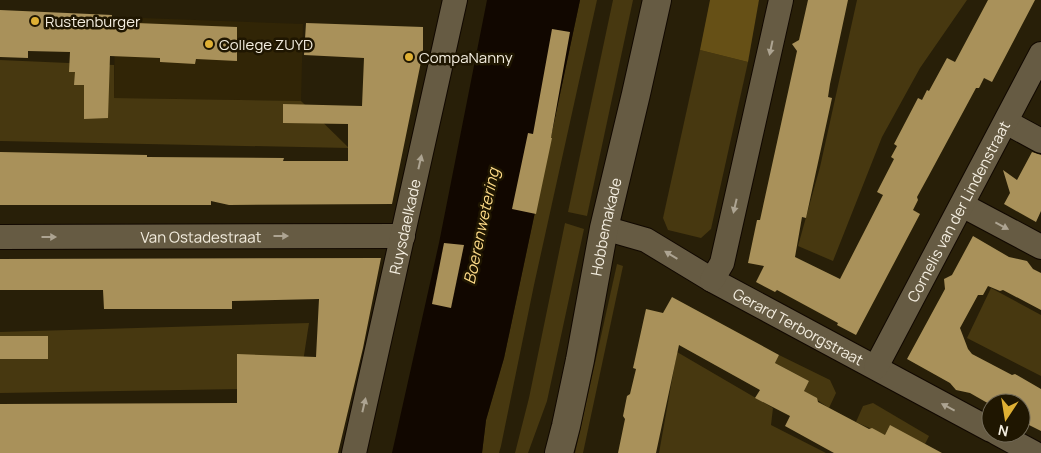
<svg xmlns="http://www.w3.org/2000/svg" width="1041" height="453" font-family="Manrope,sans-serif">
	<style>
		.built { fill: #312506 }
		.green { fill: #473810 }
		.forest { fill: #665016 }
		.water { fill: #110700 }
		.building { fill: #a9915a }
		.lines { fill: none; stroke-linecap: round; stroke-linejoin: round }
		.street-casing { stroke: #110800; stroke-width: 26 }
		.secondary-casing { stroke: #110800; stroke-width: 30 }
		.street { stroke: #665b43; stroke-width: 24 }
		.secondary { stroke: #665b43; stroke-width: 28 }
		.oneway { fill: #ada492 }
		.poi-dot { fill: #dfb034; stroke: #1f1601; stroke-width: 2 }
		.labels { text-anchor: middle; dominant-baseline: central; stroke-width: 5; stroke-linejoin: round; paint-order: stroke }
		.poi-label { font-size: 15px; fill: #f4eee0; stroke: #1f1601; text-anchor: start }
		.street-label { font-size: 15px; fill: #f4eee0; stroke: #1f1601 }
		.water-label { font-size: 16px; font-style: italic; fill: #fcd986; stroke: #1f1601 }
	</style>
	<rect width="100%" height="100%" fill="#281f08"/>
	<!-- built -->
	<polygon class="built" points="115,17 303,24 301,101 114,98"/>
	<!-- green -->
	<g class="green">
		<polygon points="580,0 597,0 534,285 501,446 499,453 482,453 486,420 504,358"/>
		<polygon points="613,0 633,0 587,216 568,212"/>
		<polygon points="857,0 967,0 920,68 882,137 833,261 798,246 820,167"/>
		<polygon points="700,50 748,62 711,229 701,238 668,230 663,218"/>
		<polygon points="0,60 114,65 114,98 301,101 349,148 0,141"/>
		<polygon points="565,223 584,229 547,401 528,453 515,453 529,398"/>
		<polygon points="617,264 623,266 583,453 575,453"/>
		<polygon points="991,288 1041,315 1041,376 967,338"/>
		<polygon points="309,323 299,388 0,393 0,332"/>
		<polygon points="677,352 773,408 771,425 826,453 659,453"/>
		<polygon points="779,355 830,380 836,393 829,408 804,391 809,381 775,363"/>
		<polygon points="873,403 929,436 925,444 885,435 856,422 863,406"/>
	</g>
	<!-- forest -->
	<polygon class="forest" points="710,0 759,0 748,62 700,50"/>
	<!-- water -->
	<polygon class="water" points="487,0 580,0 504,358 486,420 482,453 392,453 439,243"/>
	<!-- building -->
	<g class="building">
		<polygon points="808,0 848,0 830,84 828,97 832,98 806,218 802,217 795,257 840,279 883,195 877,192 894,159 891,157 897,146 894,144 918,98 922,100 927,90 929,91 947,58 955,62 988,0 1035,0 992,82 984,78 979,88 976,88 928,177 917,197 918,200 913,210 920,214 856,335 837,325 838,323 777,290 775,292 756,282 764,266 748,263 757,220 760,220 797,51 792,44 799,40"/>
		<polygon points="0,10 112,15 111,22 237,27 237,61 196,59 195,64 160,62 160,58 110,56 108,118 84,119 84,85 74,85 75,72 69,72 70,52 28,51 28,58 0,57"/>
		<polygon points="306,23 423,27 423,52 392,204 229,205 211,201 211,205 0,205 0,152 147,155 147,157 284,158 283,161 348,161 348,124 283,123 283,104 362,106 364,58 304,55"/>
		<polygon points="552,29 570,32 551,138 552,138 536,214 512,209 528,133 533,134"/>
		<polygon points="1032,152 1041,155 1041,211 1036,222 1004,204 1010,193 1003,170 1017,180"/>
		<polygon points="973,236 1009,257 1027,261 1033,269 1041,273 1041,310 1003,290 1000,291 988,286 983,295 978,295 960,328 968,349 972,354 1012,375 1015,374 1041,389 1041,431 1021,421 1021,403 991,403 991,405 970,393 956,390 950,383 907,359 945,289 944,279 952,275"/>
		<polygon points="444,243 464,245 451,308 432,304"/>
		<polygon points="381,258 363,348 338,453 0,453 0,404 237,403 237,354 316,357 319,299 232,301 232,309 104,309 103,290 0,290 0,259"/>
		<polygon points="672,297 779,355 775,363 809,381 804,391 817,398 818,402 869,429 872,428 885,435 890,425 942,453 834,453 785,426 790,416 755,398 760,390 679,345 656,453 618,453 625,419 623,416 627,396 630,394 636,369 633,368 646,309 663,313"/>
		<rect x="0" y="336" width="48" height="23"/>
	</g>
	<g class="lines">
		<defs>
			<g id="street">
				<polyline points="1006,122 1041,141"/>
				<polyline points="962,205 1041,247"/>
				<path id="s1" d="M604,228L646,240L712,280L991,430"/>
				<path id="s2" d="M0,237L403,236"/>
				<polyline points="712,280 722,263 781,0"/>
				<path id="s3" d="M876,367L1041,54"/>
				<polyline points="997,433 1034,453"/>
				<path id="s4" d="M354,453L455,0"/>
			</g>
			<g id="secondary">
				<path id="s5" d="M559,453L566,426L580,360L604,228L636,94L657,0"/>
			</g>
		</defs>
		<!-- street casing -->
		<use href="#street" class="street-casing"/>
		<!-- secondary casing -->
		<use href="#secondary" class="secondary-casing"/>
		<!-- street -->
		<use href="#street" class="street"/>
		<!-- secondary -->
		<use href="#secondary" class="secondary"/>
	</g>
	<!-- one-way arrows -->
	<defs><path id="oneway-solid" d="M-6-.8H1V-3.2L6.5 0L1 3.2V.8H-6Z" transform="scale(1.25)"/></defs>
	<g class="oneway">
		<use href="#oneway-solid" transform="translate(771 48) rotate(102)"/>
		<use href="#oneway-solid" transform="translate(420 162) rotate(-77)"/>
		<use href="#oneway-solid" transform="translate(735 206) rotate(103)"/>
		<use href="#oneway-solid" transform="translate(1002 226) rotate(28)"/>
		<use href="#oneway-solid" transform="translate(281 236)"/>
		<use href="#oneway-solid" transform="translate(49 237)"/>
		<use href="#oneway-solid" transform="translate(671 255) rotate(-149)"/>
		<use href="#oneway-solid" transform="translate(364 405) rotate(-77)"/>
		<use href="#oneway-solid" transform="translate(948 407) rotate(-152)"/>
	</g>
	<!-- markers -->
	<g class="poi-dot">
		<circle cx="35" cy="21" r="5"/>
		<circle cx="209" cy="44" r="5"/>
		<circle cx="409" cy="57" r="5"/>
	</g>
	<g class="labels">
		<!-- poi labels -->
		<g class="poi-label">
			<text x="45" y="21">Rustenburger</text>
			<text x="219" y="44">College ZUYD</text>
			<text x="419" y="57">CompaNanny</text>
		</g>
		<!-- street labels -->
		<g class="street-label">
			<text stroke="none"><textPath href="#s3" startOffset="176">Cornelis van der Lindenstraat</textPath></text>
			<text stroke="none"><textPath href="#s5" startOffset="231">Hobbemakade</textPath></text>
			<text stroke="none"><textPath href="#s4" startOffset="232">Ruysdaelkade</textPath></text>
			<text stroke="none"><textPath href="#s2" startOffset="201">Van Ostadestraat</textPath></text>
			<text stroke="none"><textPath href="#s1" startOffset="219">Gerard Terborgstraat</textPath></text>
		</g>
		<!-- water labels -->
		<g class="water-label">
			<text transform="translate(481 226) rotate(-78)">Boerenwetering</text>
		</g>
	</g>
	<!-- north arrow -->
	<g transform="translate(1006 418) rotate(192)"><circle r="24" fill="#1f1601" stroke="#746c5a"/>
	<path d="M0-4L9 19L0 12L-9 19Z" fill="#dfb034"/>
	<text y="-8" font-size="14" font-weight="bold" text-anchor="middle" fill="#f4eee0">N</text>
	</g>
</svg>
